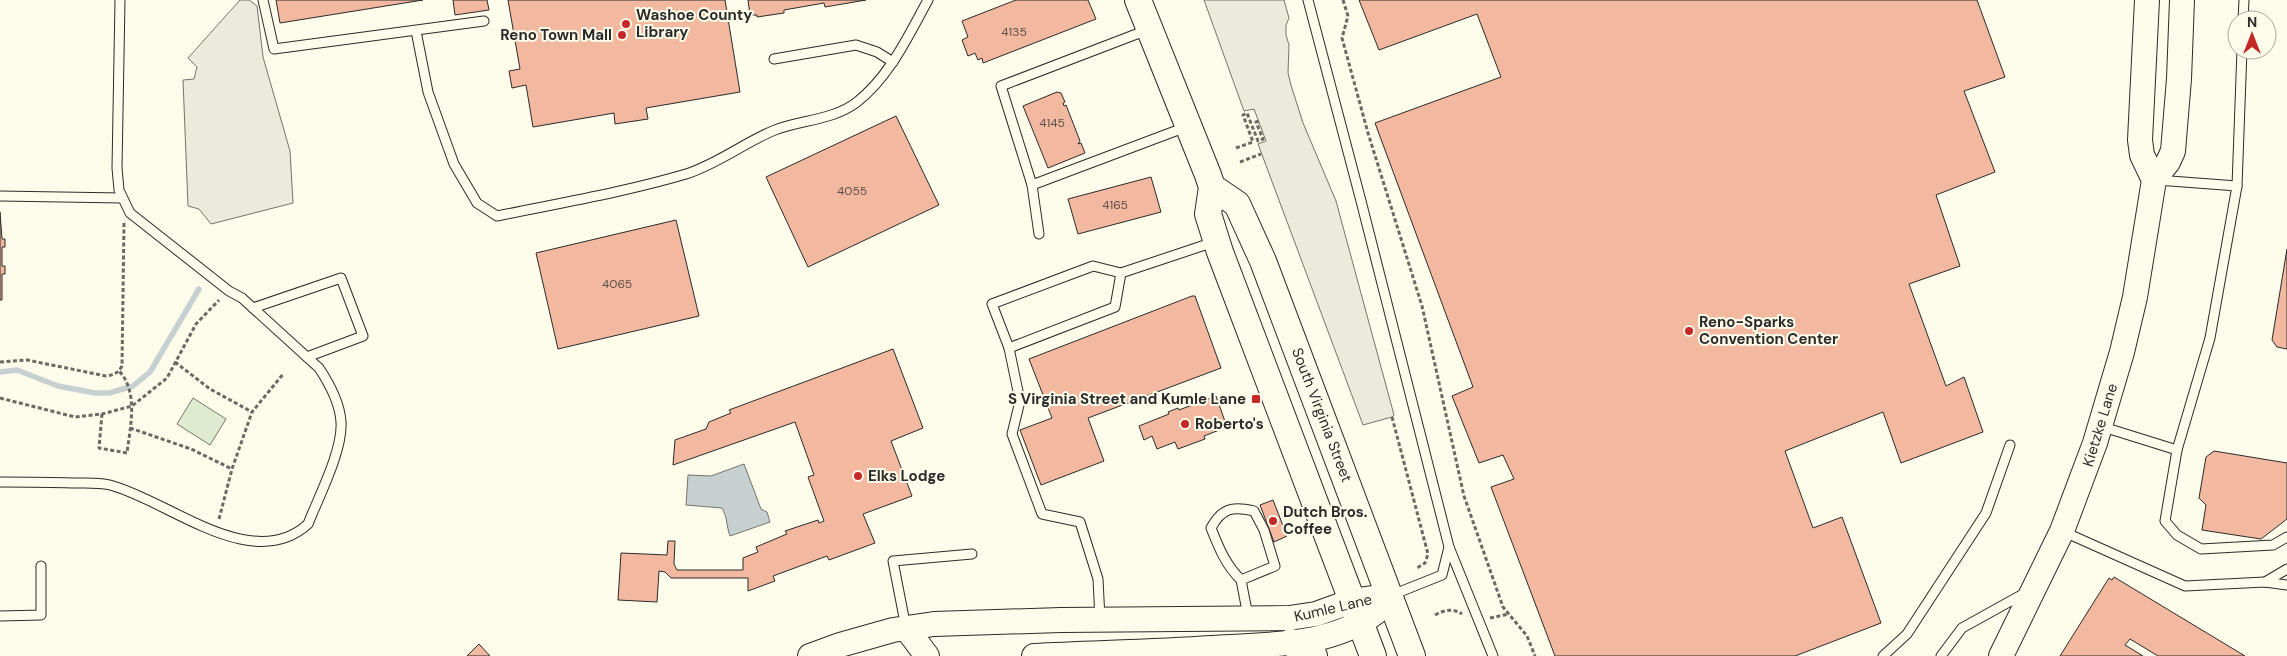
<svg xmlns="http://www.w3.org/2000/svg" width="2287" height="656" font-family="'DM Sans',sans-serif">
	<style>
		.green { fill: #deebd1; stroke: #74746e }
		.parking { fill: #eceadb; stroke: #74746e }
		.water { fill: #c7d0d0; stroke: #74746e }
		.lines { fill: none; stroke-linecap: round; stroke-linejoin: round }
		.stream { stroke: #c7d0d0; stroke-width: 5.5 }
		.building { fill: #f2b8a0; stroke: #2b2b2b }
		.lane-casing { stroke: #2b2b2b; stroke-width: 11 }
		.secondary-casing { stroke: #2b2b2b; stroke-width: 26 }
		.primary-casing { stroke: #2b2b2b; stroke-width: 28 }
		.path { stroke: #6a6964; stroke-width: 3; stroke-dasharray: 4 2.5; stroke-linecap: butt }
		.lane { stroke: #fdfbea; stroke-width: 9 }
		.secondary { stroke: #fdfbea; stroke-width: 24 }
		.primary { stroke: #fdfbea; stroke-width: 26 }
		.poi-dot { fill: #c62828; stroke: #fdfbea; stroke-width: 2 }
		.labels { text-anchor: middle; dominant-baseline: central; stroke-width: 4; stroke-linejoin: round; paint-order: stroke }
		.number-label { font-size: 12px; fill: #5d4e48 }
		.poi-label { font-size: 15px; font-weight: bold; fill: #2b2b2b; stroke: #fdfbea; text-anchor: start }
		.street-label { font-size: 15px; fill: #2b2b2b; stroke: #fdfbea }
	</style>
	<rect width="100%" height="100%" fill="#fdfbea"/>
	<!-- green -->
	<polygon class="green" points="193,398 226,419 210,445 177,424"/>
	<!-- parking -->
	<g class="parking">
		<polygon points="240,0 249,0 257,6 263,57 290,151 293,203 211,224 199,209 188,206 183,80 194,79 197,67 188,58"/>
		<polygon points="1204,0 1284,0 1289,18 1286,25 1286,35 1289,45 1288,73 1291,85 1303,123 1336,201 1394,415 1392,417 1363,425 1258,144 1266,141 1254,109 1244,111"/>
	</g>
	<!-- water -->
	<path class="water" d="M744,464L761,509L767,512L770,522L730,536C726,525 728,519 722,508L686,505L688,475L711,476Z"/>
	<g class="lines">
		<!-- stream -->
		<polyline class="stream" points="0,372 17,370 58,386 95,393 109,393 133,386 150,372 199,289"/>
	</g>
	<!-- building -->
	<g class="building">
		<polygon points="276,0 423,0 280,23"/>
		<polygon points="453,0 487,0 489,10 455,15"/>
		<polygon points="508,0 725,0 740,92 646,108 648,119 615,124 614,113 533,127 526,85 512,88 509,71 520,69"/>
		<polygon points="748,0 866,0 825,7 824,3 784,10 784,13 757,17 757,15 750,15"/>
		<polygon points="1016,0 1088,0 1096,19 983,63 982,58 978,60 975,53 968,56 962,40 968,37 962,21"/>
		<polygon points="1359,0 1977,0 2005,77 1964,91 1995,172 1936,195 1960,266 1909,284 1946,386 1964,377 1983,432 1901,463 1883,412 1785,451 1813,528 1842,517 1881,623 1795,656 1555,656 1491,487 1514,479 1503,455 1479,463 1452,396 1473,387 1375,123 1501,77 1477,14 1379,50"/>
		<polygon points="1057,92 1061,93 1065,102 1063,103 1064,106 1066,105 1080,141 1078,144 1081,143 1085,153 1048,168 1023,106"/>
		<polygon points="896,116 939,205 808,267 766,177"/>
		<polygon points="1151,177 1161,212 1078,234 1068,199"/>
		<polygon points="0,212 2,239 5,239 5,247 2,247 2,266 5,266 5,274 2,274 2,300 0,300"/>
		<polygon points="676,220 699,316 558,349 536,253"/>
		<polygon points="2287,249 2287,349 2277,347 2272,340"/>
		<polygon points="1192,296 1195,296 1221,368 1088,418 1104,461 1041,485 1020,430 1052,418 1029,359"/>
		<polygon points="893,349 923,428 891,441 912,496 863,514 875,543 829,560 827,556 773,576 775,581 748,591 748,578 671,578 665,572 659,571 657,602 618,600 621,553 667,555 668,541 675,541 674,564 677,570 743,570 743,558 758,552 756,547 787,534 785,531 818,520 819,523 824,521 808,477 814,475 795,422 673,465 675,440 706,429 709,422 731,413 729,410"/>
		<polygon points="1216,396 1227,427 1204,436 1205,439 1178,449 1175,442 1157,449 1152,436 1144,440 1139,426 1169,414 1168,412 1178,408 1179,410"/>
		<polygon points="2214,451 2287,463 2287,519 2261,539 2202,530 2206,505 2199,498 2206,457"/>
		<polygon points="1273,500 1287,536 1274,542 1260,505"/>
		<polygon points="2114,577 2245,656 2158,656 2130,639 2125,645 2143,656 2060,656 2109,578 2112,580"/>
		<polygon points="479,644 490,656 467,656"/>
	</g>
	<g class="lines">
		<defs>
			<g id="lane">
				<polyline points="263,0 274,49 484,21"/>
				<polyline points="1308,0 1361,201 1449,547 1442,575 1392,595"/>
				<polyline points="2243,20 2244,0"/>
				<path d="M416,31L428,92L454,164L477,203L497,216C560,203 625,192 686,174C718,164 745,142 775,130C801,120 834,120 857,102C890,76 908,36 928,0"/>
				<polyline points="774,59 856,45 877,52 893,62"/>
				<polyline points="2157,180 2237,186"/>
				<polyline points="1032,185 1186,127"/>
				<polyline points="0,196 122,198"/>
				<polyline points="1039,234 1032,185 1001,86 1147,30"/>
				<polyline points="1121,273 1115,307 1009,348 992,304 1093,266 1121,273 1214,242"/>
				<polyline points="253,308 341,278 363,336 307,357"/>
				<polyline points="1009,348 1020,401 1012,434 1042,514 1080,522 1098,579 1100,619"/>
				<polyline points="2100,426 2177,450 2165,521 2177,535 2201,549 2273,545 2287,537"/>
				<polyline points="2177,450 2210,338 2237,186 2242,50"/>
				<path d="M0,482C24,482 48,482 72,483C85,483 98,482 110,485C168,500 252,575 308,524C319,496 343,450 341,422C340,404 329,383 319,368L242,298L229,291L130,213L119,190L117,168L120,0"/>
				<polyline points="2062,531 2185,586 2265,582 2287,585"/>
				<polyline points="1449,547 1493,656"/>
				<path d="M1241,580C1225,564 1219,548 1211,528C1222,508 1232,506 1254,511L1264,530L1275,566L1241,580L1248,616"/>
				<polyline points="2265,582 2287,569"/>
				<polyline points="0,616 41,615 41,566"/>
				<polyline points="906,628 893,561 972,554"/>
				<polyline points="1883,656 1907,634 1986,513 2010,445"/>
				<polyline points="1941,656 1962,628 2025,593"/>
			</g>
			<g id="secondary">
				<polyline points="2154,180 2168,162 2173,151 2179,79 2182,0"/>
				<polyline points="906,628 927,656"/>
				<polyline points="810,656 840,645 893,630 934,624 1061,620 1289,618 1316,614 1352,601 1389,596"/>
				<path d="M1034,656C1093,653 1152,652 1212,648C1266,644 1330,648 1376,612"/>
				<polyline points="2001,656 2062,531 2095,443 2122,352 2135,297 2154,180 2142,155 2140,140 2147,0"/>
			</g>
			<g id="primary">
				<polyline points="1138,0 1208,175 1212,187 1208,214 1220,252 1373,656"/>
				<polyline points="1212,187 1237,204 1263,261 1412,656"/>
				<polyline points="1291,642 1301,651 1314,656"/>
			</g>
		</defs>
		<!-- lane casing -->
		<use href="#lane" class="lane-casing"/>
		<!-- secondary casing -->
		<use href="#secondary" class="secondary-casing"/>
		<!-- primary casing -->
		<use href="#primary" class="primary-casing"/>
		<!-- path -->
		<g class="path">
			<polyline points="1343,0 1348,16 1342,38 1368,133 1422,306 1464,496 1503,607 1527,636 1535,656"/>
			<polyline points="1236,148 1253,142 1243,115 1247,113 1258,141 1263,139 1256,122 1259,121"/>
			<polyline points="1240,162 1261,154"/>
			<path d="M0,362L27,360L106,376C114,375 118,373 122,366L124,223"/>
			<polyline points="175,362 210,389 252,412"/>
			<polyline points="0,398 75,417 102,414 132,406 167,378 196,324 219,300"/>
			<path d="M102,414L99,448L127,453C130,428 139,392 119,371"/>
			<polyline points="1392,417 1428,554 1425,563 1417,568"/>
			<polyline points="130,428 191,449 232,469"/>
			<polyline points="219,519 232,469 252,412 284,373"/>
			<path d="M1435,615C1444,610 1453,608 1462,614"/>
			<polyline points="1490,618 1509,614"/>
		</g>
		<!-- lane -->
		<use href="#lane" class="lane"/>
		<!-- secondary -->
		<use href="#secondary" class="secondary"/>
		<!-- primary -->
		<use href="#primary" class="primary"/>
	</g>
	<!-- markers -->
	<g class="poi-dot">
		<circle cx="626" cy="24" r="5"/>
		<circle cx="622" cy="35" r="5"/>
		<circle cx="1689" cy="331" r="5"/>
		<rect x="1251" y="394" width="10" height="10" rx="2.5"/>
		<circle cx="1185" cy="424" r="5"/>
		<circle cx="858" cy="476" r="5"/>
		<circle cx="1273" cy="521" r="5"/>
	</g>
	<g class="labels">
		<!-- number labels -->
		<g class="number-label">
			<text x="1014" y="32">4135</text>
			<text x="1052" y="123">4145</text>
			<text x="852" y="191">4055</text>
			<text x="1115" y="205">4165</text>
			<text x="617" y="284">4065</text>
		</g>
		<!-- poi labels -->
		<g class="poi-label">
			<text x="636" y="15">Washoe County<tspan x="636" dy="17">Library</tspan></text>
			<text x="612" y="35" text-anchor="end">Reno Town Mall</text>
			<text x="1699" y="322">Reno-Sparks<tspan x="1699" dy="17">Convention Center</tspan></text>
			<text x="1246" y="399" text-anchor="end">S Virginia Street and Kumle Lane</text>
			<text x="1195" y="424">Roberto's</text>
			<text x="868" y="476">Elks Lodge</text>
			<text x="1283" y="512">Dutch Bros.<tspan x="1283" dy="17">Coffee</tspan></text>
		</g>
		<!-- street labels -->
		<g class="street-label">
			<text transform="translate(1322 415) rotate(69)">South Virginia Street</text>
			<text transform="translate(2100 425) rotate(-73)">Kietzke Lane</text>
			<text transform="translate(1333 608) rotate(-13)">Kumle Lane</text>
		</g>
	</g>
	<!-- north arrow -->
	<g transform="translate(2252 35)"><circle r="24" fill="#fdfbea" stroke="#a9a89e"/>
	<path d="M0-4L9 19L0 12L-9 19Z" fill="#c62828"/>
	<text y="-8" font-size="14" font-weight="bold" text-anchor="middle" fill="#2b2b2b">N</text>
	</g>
</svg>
